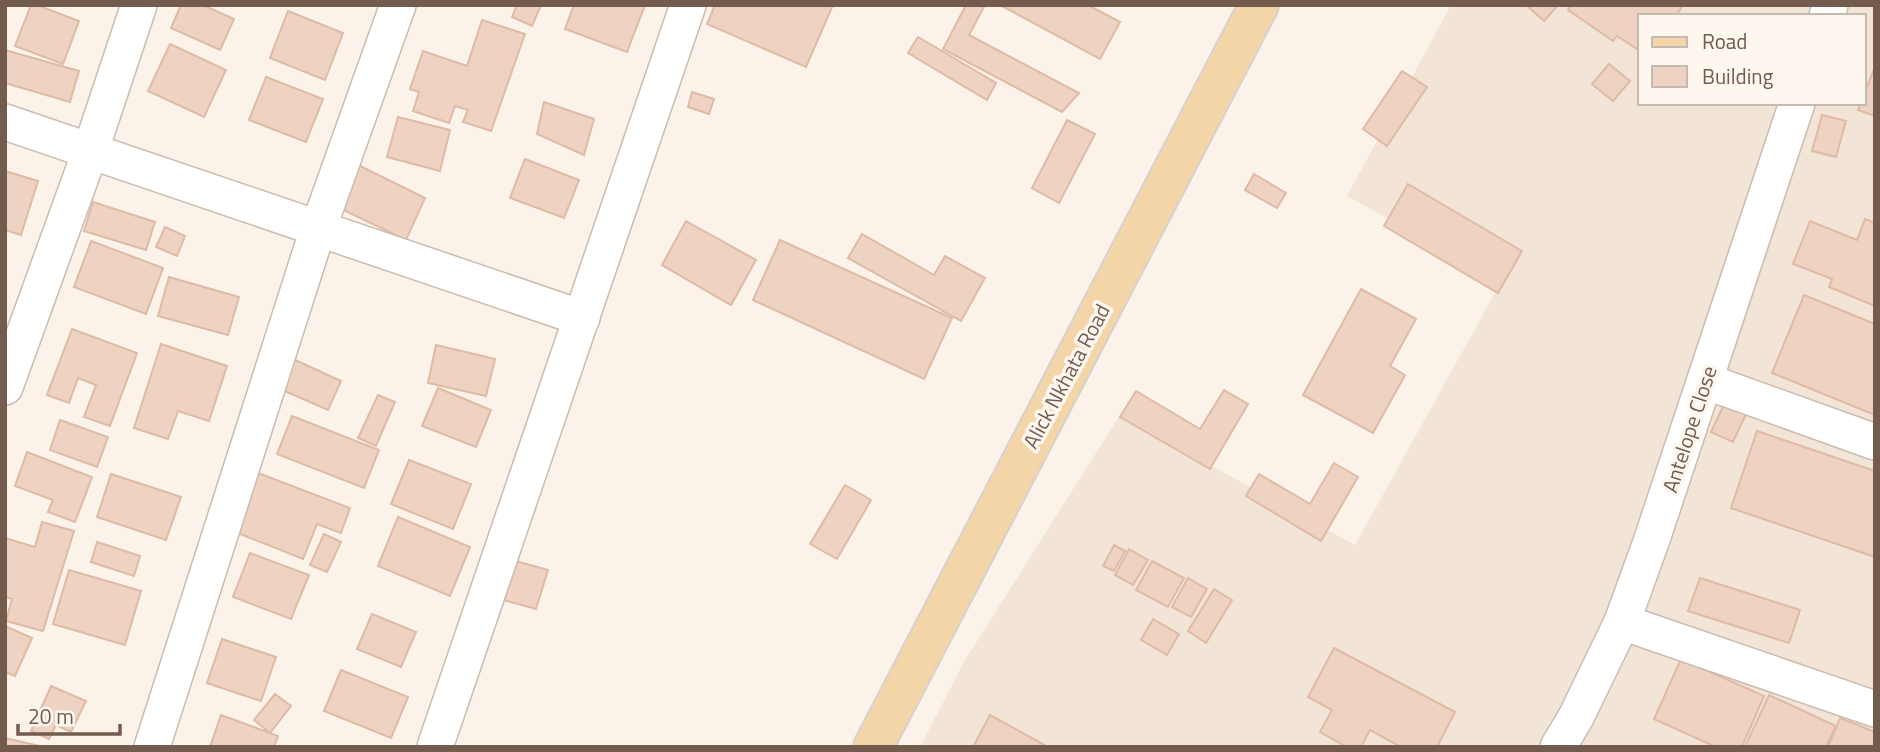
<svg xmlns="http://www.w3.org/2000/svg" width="1880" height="752" font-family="'Titillium Web',sans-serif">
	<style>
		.residential { fill: #f2e5d8; fill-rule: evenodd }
		.building { fill: #eed3c3; stroke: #dfbaa4; stroke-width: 2 }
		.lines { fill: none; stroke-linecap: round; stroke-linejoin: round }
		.minor-casing { stroke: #ccbbaf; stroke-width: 38 }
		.major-casing { stroke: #d8d1cd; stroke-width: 42 }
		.minor { stroke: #fff; stroke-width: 35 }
		.major { stroke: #f3d5a7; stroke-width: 38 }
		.labels { text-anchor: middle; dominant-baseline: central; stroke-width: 7; stroke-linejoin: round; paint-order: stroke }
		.street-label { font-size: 21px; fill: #735b4e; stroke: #fdf7ef }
	</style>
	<rect width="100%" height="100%" fill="#fbf3e9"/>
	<!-- residential -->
	<path class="residential" d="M1451,5H1875V747H920L965,660L1120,415L1355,545L1501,282L1347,196ZM1640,16H1864V103H1640Z"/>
	<!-- building -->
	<g class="building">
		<polygon points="31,5 37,5 79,21 63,64 15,46"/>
		<polygon points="181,5 203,5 234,19 220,50 171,28"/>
		<polygon points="517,5 541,5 532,26 512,17"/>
		<polygon points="574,5 645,5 627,52 565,29"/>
		<polygon points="715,5 833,5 806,67 707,24"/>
		<polygon points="966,5 985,5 969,35 1079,93 1062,112 943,49"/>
		<polygon points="1000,5 1088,5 1120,22 1100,59"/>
		<polygon points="1526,5 1558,5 1544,21"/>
		<polygon points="1571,5 1683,5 1676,16 1640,16 1640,51 1617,36 1613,41 1568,10"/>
		<polygon points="288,11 343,33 325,80 270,58"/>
		<polygon points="482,20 525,34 491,131 463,122 468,110 455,106 449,123 413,111 419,92 410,89 423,51 467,66"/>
		<polygon points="918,37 996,83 987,100 908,53"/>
		<polygon points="170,44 226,70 204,117 148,91"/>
		<polygon points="5,50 79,71 70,102 5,83"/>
		<polygon points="1609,64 1630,81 1613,101 1592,84"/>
		<polygon points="1875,67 1875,116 1858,110 1861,103 1864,103 1864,94"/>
		<polygon points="1402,71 1427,87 1387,146 1363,129"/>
		<polygon points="266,77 323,99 306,142 249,120"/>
		<polygon points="692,92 714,99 709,114 688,107"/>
		<polygon points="544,102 594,119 584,155 537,134"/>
		<polygon points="1822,115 1846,121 1836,157 1812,151"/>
		<polygon points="398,117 450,130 440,171 387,157"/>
		<polygon points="1067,120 1095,134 1059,203 1032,188"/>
		<polygon points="525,159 579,180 564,218 510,198"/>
		<polygon points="354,163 425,198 406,240 333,205"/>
		<polygon points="5,171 38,181 21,235 5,230"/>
		<polygon points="1254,174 1286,193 1277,208 1245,190"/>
		<polygon points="1408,184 1522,251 1498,293 1384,226"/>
		<polygon points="93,202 155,222 146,250 84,231"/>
		<polygon points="1865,219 1875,223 1875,306 1829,287 1832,279 1793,264 1810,221 1857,240"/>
		<polygon points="686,221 756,260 731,305 662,265"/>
		<polygon points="165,227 185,236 177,256 156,247"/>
		<polygon points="862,234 934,275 945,256 985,278 961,321 848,258"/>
		<polygon points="780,240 952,318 924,379 753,300"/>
		<polygon points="91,241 163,268 146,314 74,287"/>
		<polygon points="169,277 239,297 228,335 158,316"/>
		<polygon points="1361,289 1416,319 1390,366 1405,375 1373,433 1303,395"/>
		<polygon points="1804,295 1875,324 1875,415 1772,373"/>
		<polygon points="72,329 137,353 110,426 84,417 96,385 78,378 69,403 47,395"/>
		<polygon points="161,344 227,366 209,421 178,411 168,439 134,428"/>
		<polygon points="436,345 495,359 486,396 428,383"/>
		<polygon points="293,359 341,381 328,410 280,389"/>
		<polygon points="438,388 491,410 476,447 422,426"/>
		<polygon points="1224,390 1248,404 1210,469 1120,417 1136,391 1200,429"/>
		<polygon points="378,395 395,402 376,446 358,438"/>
		<polygon points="1725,402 1747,412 1733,442 1711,432"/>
		<polygon points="292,416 379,450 364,488 277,454"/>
		<polygon points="60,420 108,437 97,467 50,450"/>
		<polygon points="1757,431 1875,471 1875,557 1731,508"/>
		<polygon points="27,452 92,477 75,522 48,512 53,500 15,486"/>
		<polygon points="409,460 471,484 453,529 391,504"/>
		<polygon points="1334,463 1358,477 1321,541 1246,496 1259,474 1310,504"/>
		<polygon points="258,473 350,508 341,533 317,524 303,559 235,532"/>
		<polygon points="111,474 181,497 166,540 97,517"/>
		<polygon points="845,485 871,500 837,559 810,544"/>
		<polygon points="398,517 470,547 450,596 378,566"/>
		<polygon points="42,522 74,531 43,631 6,621 12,599 5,597 5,538 35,547"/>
		<polygon points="324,534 341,542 327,572 310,565"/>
		<polygon points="97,542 140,556 134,576 91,562"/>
		<polygon points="1114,545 1125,551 1114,571 1103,566"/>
		<polygon points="1129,549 1148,560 1133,585 1115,575"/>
		<polygon points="250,553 309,575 291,619 233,597"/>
		<polygon points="512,560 548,570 536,609 500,599"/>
		<polygon points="1152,561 1184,578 1168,607 1136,590"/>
		<polygon points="69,570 141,591 125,645 53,624"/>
		<polygon points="1188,578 1207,589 1191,617 1172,607"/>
		<polygon points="1700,578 1800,610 1789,643 1688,611"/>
		<polygon points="1214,589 1232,600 1206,643 1188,631"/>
		<polygon points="372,614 416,632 401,667 357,649"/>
		<polygon points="1153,619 1179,634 1167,655 1141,640"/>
		<polygon points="5,626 32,638 15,676 5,672"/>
		<polygon points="222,639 276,657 261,701 207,683"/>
		<polygon points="1334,648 1455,712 1437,747 1401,747 1370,730 1361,747 1347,747 1320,732 1332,710 1308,697"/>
		<polygon points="1681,659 1764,696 1742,747 1716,747 1654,719"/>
		<polygon points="341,670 408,697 391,738 324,711"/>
		<polygon points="51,686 86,701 71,732 56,725 49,739 31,731"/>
		<polygon points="275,694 291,706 270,733 254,720"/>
		<polygon points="1769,695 1836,726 1826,747 1745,747"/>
		<polygon points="221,715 278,736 274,747 210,747"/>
		<polygon points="990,715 1048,747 973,747"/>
		<polygon points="1840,718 1875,732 1875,747 1828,747"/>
		<polygon points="5,738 44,747 5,747"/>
	</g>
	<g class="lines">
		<defs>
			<g id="minor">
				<polyline points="1827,16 1830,5"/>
				<polyline points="5,122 582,318"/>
				<polyline points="1705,381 1875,442"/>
				<polyline points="5,387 90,152 139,5"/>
				<polyline points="1622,622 1875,709"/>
				<polyline points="152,747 318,229 398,5"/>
				<polyline points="435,747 688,5"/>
				<polyline points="1558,747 1576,717 1622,622 1651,542 1797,103"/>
			</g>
			<polyline id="major" points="873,747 1259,5"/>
		</defs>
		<!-- minor casing -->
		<use href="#minor" class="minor-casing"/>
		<!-- major casing -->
		<use href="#major" class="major-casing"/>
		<!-- minor -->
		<use href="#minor" class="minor"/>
		<!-- major -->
		<use href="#major" class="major"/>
	</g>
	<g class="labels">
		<!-- street labels -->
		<g class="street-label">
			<text transform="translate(1066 376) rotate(-62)">Alick Nkhata Road</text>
			<text transform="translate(1689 429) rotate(-72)">Antelope Close</text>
		</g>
	</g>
	<!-- border -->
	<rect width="1880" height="752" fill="none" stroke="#735b4e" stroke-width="14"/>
	<!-- legend -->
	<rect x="1638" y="14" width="228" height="91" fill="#fdf7ef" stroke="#c6b9af" stroke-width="2"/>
	<rect x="1652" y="37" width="35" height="10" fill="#f3d5a7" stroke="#c6b9af" stroke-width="2"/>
	<text x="1702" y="49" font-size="21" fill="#735b4e">Road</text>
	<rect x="1652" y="66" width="35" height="21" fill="#eed3c3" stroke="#c6b9af" stroke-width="2"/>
	<text x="1702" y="84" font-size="21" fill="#735b4e">Building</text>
	<!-- scale -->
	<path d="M18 724v10h102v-10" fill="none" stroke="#735b4e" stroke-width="3.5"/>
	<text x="28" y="724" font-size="21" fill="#735b4e" stroke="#fdf7ef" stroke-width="5" paint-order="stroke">20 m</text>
</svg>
